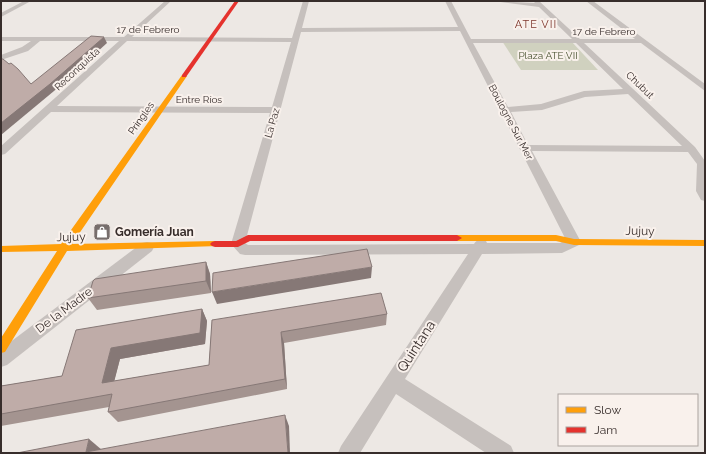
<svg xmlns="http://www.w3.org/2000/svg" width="706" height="454" font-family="Raleway,sans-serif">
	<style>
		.green { fill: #d0d1bf }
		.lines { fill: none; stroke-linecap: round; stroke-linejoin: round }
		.street { fill: #c6c0bd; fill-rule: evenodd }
		.slow { fill: #ff9f0a; fill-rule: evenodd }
		.jam { fill: #e5322d; fill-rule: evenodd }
		.wall { fill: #a49490 }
		.shaded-wall { fill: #867876 }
		.building { fill: #bfaca8; stroke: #867876 }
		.labels { text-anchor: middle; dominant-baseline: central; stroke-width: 4; stroke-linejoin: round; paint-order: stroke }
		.far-street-label { font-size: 10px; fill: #372d2b; stroke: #f9f1ec }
		.far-park-label { font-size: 10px; fill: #4a5331; stroke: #f9f1ec }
		.far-neighbourhood-label { font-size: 11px; letter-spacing: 1px; fill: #7e362c; stroke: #f9f1ec }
		.street-label { font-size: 12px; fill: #372d2b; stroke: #f9f1ec }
		.poi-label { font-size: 12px; font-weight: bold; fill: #372d2b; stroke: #f9f1ec; text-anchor: start }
		.near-street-label { font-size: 14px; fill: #372d2b; stroke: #f9f1ec }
	</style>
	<rect width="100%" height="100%" fill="#ede8e4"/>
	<!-- green -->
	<polygon class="green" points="502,41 571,41 598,70 521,70"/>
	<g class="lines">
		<!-- street -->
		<g class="street">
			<polygon points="24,1 31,1 1,17 1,13"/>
			<path d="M165,1H171L132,37L292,38L303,1H309L302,28L458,27L445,1H451L471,39H572L539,7L493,1L535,3L533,1H539L580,39H635L586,1H593L705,84V91L641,43H584L695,147L705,161V201L701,200L696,191L697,164L688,152L532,151L581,242L579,245L562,253L482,254L405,379L511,446L514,453H486L396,394L360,453H338L341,446L468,254L245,255L240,254L231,244L270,113L51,112L5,154L1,155V146L119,41H40L28,51L1,60V55L22,47L31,41H1V37H124ZM460,31L566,240L560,243H487L486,241C481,239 477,239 474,244L248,245L245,243L301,32ZM127,41L291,42L272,107L57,106ZM473,43H576L623,89L584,91L541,104L508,107ZM628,94L682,146L528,145L511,112L542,110L585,97Z"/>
			<polygon points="147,242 152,243 154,247 152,251 7,365 1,367 1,349 142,243"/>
		</g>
		<!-- slow -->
		<g class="slow">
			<polygon points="182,75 187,76 72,244 215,241 218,242 220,244 218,246 67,251 5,352 1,353 1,338 57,251 1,252 1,246 61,244"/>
			<polygon points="457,235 556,235 574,239 705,240 705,246 574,245 556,241 457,241 452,238"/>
		</g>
		<!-- jam -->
		<g class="jam">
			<polygon points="235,1 239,1 186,77 182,77 182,75"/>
			<polygon points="248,235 457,235 462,238 457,241 250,241 238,247 215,247 212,246 210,244 212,242 215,241 236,241"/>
		</g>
	</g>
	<!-- wall -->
	<g class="wall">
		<polygon points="206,262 210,274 211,293 97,310 88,298"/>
		<polygon points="202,309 207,321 205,344 120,359 114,381 209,365 212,320 387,314 386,325 284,343 287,389 118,422 108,412 109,407 1,426 1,386 62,376"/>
	</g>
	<!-- shaded-wall -->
	<g class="shaded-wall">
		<polygon points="104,37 107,43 54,91 1,135 1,123"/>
		<polygon points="206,262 210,274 211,293 206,281"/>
		<polygon points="372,267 371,278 217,304 212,292"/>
		<polygon points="202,309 207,321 205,344 120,359 111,394 102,383 111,348"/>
		<polygon points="281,332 284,343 287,389 285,379"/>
		<polygon points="285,415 289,426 290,453 288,453"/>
		<polygon points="89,439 102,450 86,452"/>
	</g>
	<!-- building -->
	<g class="building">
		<polygon points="91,36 104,37 50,84 1,123 1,82 2,82 1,81 1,59 3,59 9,64 11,63 18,69 31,84"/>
		<polygon points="367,249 372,267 212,292 213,273"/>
		<polygon points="206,262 206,281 88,298 93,281 95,279"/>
		<polygon points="381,293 387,314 281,332 285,379 108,412 112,394 1,414 1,386 62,376 76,330 202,309 200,333 111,348 102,383 209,365 212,320"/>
		<polygon points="285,415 288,453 17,453 89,439 86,452"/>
	</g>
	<!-- icons -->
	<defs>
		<symbol id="shop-square" viewBox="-11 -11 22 22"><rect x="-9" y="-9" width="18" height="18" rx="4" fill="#776e6c" stroke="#f9f1ec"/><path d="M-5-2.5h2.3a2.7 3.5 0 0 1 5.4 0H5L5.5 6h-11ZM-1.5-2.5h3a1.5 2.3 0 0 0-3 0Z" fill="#fff"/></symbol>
	</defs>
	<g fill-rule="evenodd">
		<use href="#shop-square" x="92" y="222" width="20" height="20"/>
	</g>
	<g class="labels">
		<!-- far-street labels -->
		<g class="far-street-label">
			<text x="148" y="29">17 de Febrero</text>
			<text x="604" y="31">17 de Febrero</text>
			<text transform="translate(77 69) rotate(-43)">Reconquista</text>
			<text transform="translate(640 85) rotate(44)">Chubut</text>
			<text x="199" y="99">Entre Ríos</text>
			<text transform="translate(141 118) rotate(-55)">Pringles</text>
			<text transform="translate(511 122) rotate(62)">Boulogne Sur Mer</text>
			<text transform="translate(272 123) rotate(-74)">La Paz</text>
		</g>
		<!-- far-park labels -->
		<g class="far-park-label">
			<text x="548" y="55">Plaza ATE VII</text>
		</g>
		<!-- far-neighbourhood labels -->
		<g class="far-neighbourhood-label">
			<text x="536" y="24">ATE VII</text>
		</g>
		<!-- street labels -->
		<g class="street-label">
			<text transform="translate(640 231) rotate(1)">Jujuy</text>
			<text transform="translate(71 237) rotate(-1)">Jujuy</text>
			<text transform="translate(64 310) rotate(-37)">De la Madre</text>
		</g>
		<!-- poi labels -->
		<g class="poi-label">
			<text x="115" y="232">Gomería Juan</text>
		</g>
		<!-- near-street labels -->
		<g class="near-street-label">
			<text transform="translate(416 346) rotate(-57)">Quintana</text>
		</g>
	</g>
	<!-- border -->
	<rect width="706" height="454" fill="none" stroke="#372d2b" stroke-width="4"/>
	<!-- legend -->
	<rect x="558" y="394" width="140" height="52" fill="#f9f1ec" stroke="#aba39f"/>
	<rect x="566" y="407" width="20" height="6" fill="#ff9f0a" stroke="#aba39f"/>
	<text x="594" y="414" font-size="12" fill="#372d2b">Slow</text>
	<rect x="566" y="427" width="20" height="6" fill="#e5322d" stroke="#aba39f"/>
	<text x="594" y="434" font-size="12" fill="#372d2b">Jam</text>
</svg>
